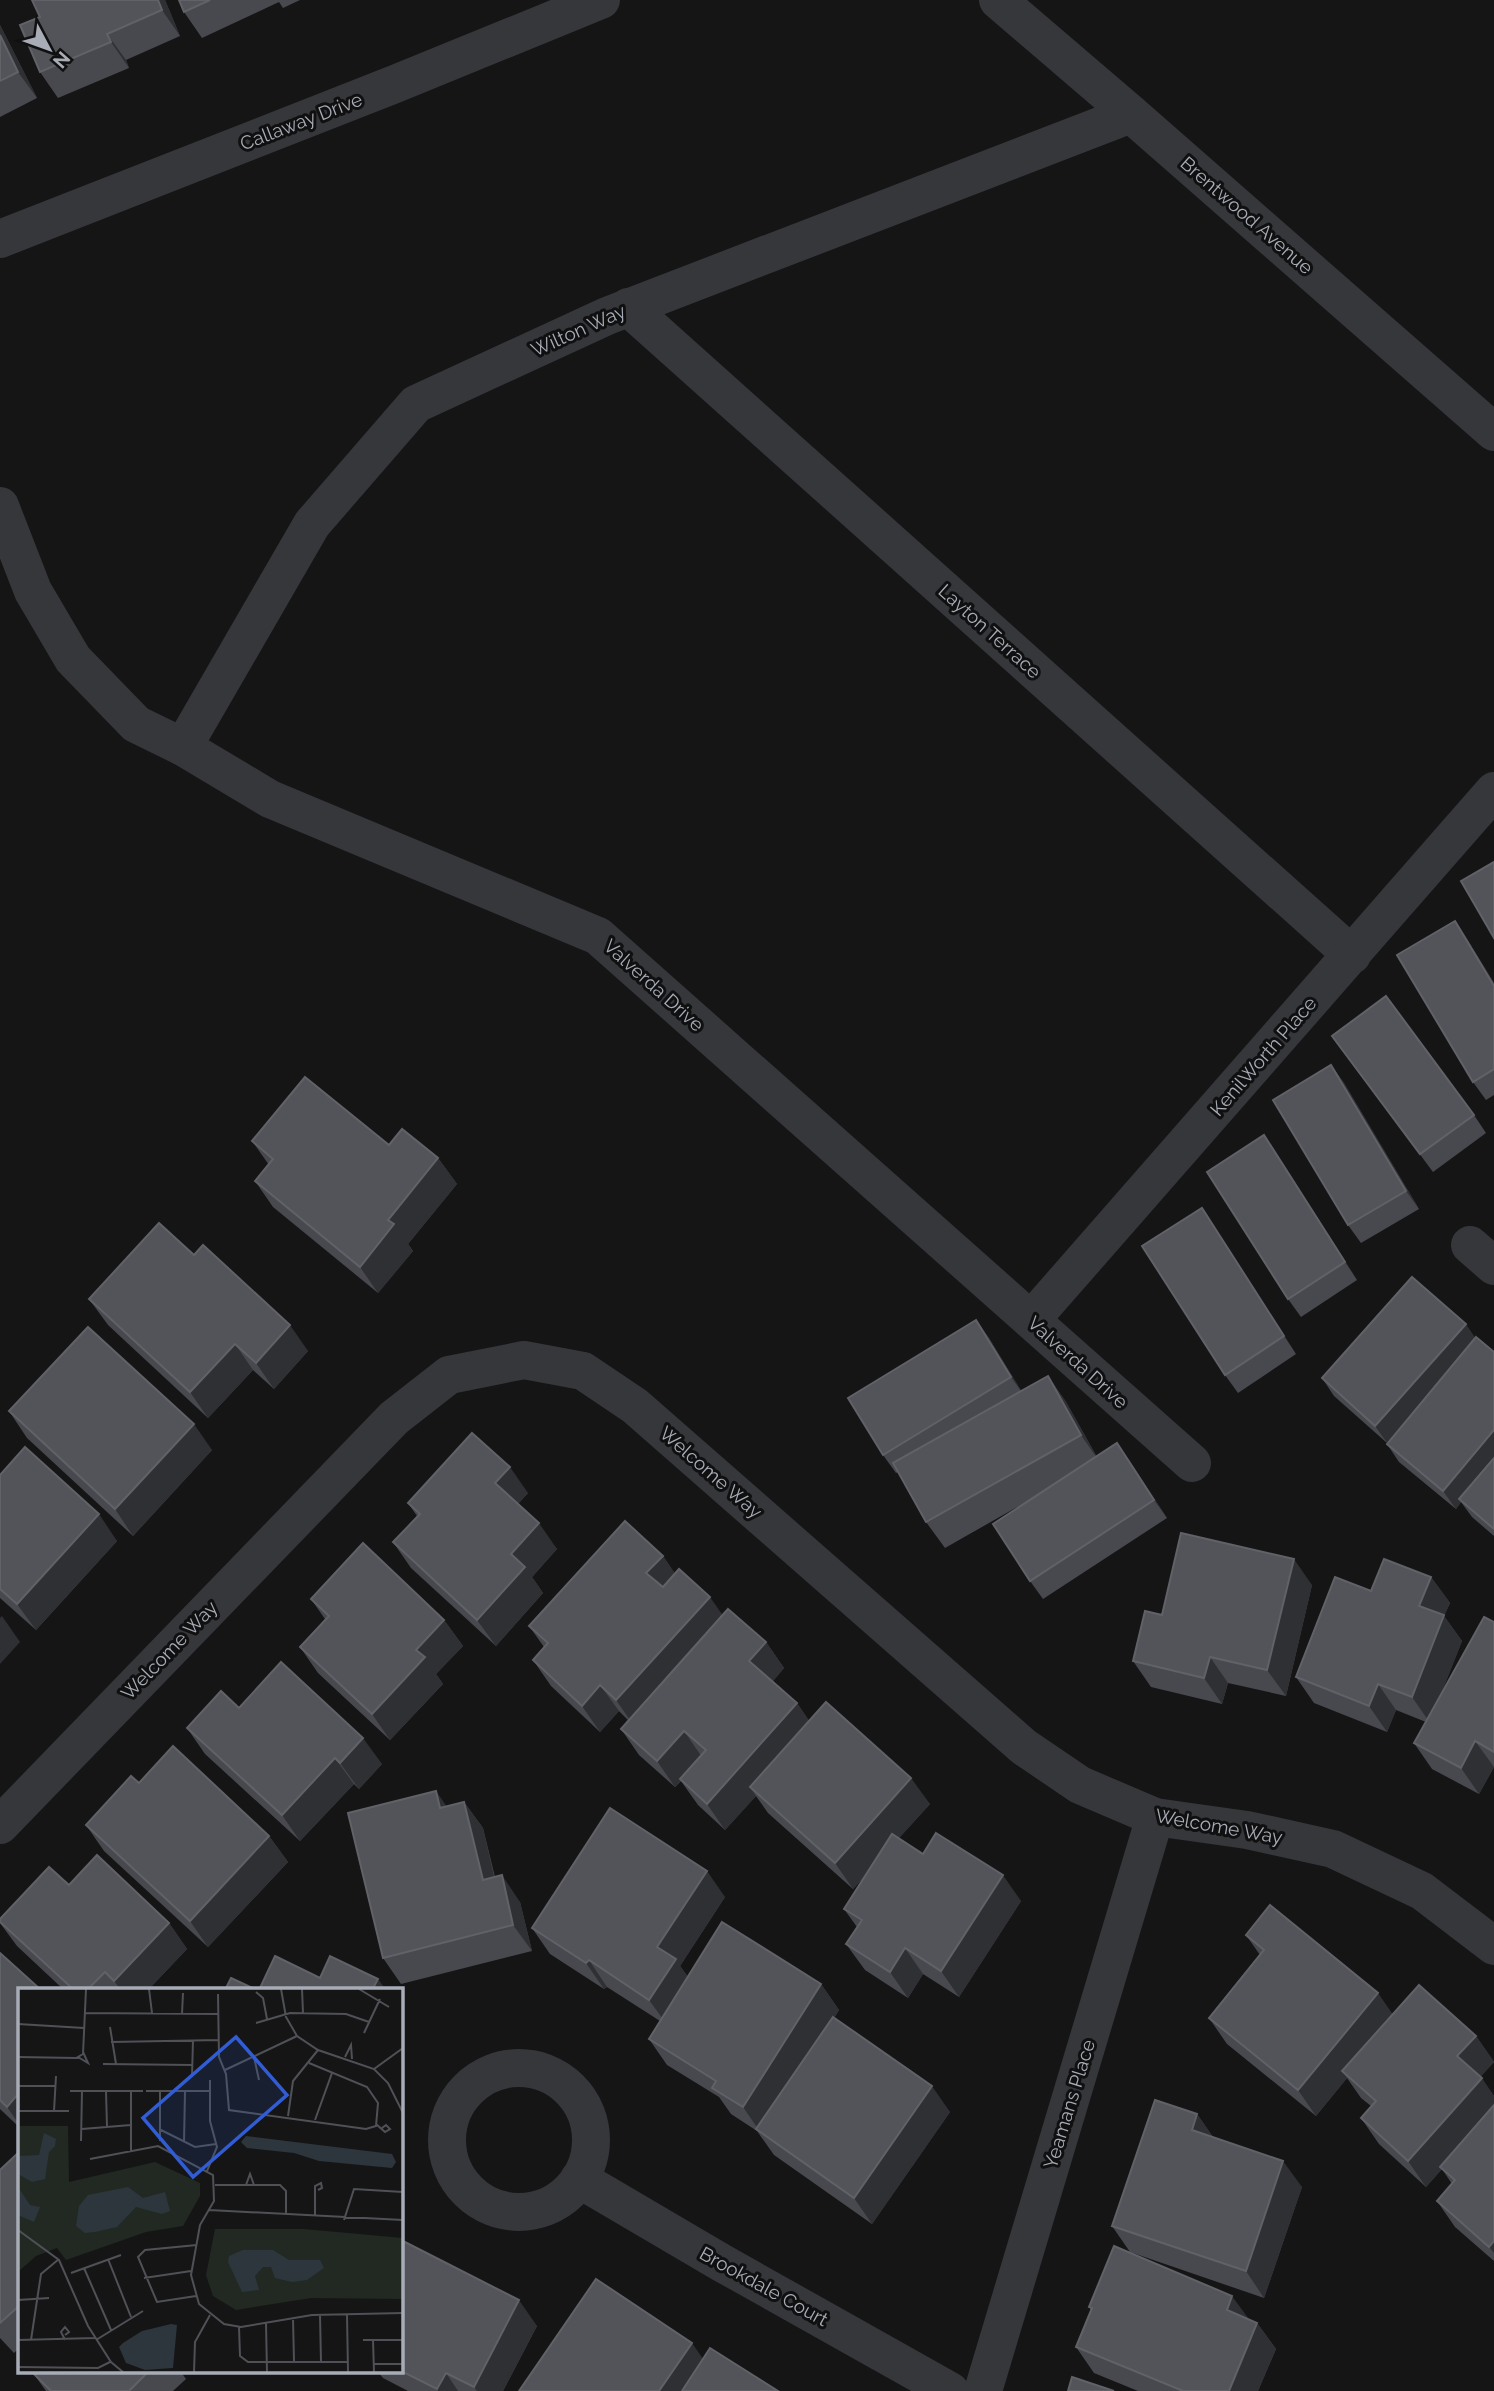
<svg xmlns="http://www.w3.org/2000/svg" width="1494" height="2391" font-family="Raleway,sans-serif">
	<style>
		.lines { fill: none; stroke-linecap: round; stroke-linejoin: round }
		.minor { stroke: #36373b; stroke-width: 38 }
		.wall { fill: #48494e }
		.shaded-wall { fill: #2f3033 }
		.building { fill: #525459; stroke: #606268; stroke-width: 2 }
		.labels { text-anchor: middle; dominant-baseline: central; stroke-width: 6; stroke-linejoin: round; paint-order: stroke }
		.street-label { font-size: 19px; fill: #a7acb6; stroke: #101011 }
		.inset-road { fill: none; stroke: #4f5156; stroke-width: 2 }
		.view { fill: #325cd3; fill-opacity: 0.15; stroke: #325cd3; stroke-width: 3.5 }
		.inset-edge { fill: none; stroke: #a7acb6; stroke-width: 3.5 }
	</style>
	<rect width="100%" height="100%" fill="#151516"/>
	<g class="lines">
		<!-- minor -->
		<g class="minor">
			<polyline points="998,0 1131,114 1494,432"/>
			<polyline points="0,239 395,84 601,0"/>
			<polyline points="628,307 1352,955"/>
			<polyline points="0,506 33,591 73,659 136,724 183,747 270,799 598,936 1192,1463"/>
			<polyline points="183,747 312,524 416,404 607,316 1131,114"/>
			<polyline points="1470,1245 1494,1266"/>
			<polyline points="1031,1320 1494,791"/>
			<polyline points="0,1825 394,1418 449,1375 524,1360 583,1371 635,1406 1024,1747 1080,1785 1155,1817 1247,1830 1333,1849 1422,1891 1494,1946"/>
			<circle cx="519" cy="2140" r="72"/>
			<polyline points="579,2179 722,2263 950,2391"/>
			<polyline points="983,2391 1155,1817"/>
		</g>
	</g>
	<!-- wall -->
	<g class="wall">
		<polygon points="32,0 165,0 180,36 126,60 129,68 58,98 40,72 40,17"/>
		<polygon points="179,0 300,0 283,8 279,2 202,38 184,12"/>
		<polygon points="0,25 37,98 0,117"/>
		<polygon points="1455,921 1467,939 1494,983 1494,1095 1486,1100 1473,1082"/>
		<polygon points="1332,1036 1474,1115 1486,1133 1433,1172"/>
		<polygon points="1331,1065 1344,1083 1419,1209 1361,1243 1348,1225"/>
		<polygon points="252,1141 389,1145 438,1158 457,1184 408,1244 413,1251 378,1293 273,1207 255,1181 269,1165"/>
		<polygon points="1276,1153 1357,1280 1301,1317 1288,1299"/>
		<polygon points="1202,1208 1296,1354 1238,1393 1225,1375"/>
		<polygon points="194,1255 308,1351 274,1389 253,1370 208,1418 108,1325 89,1299"/>
		<polygon points="976,1320 989,1338 1021,1391 1048,1376 1066,1402 1097,1457 1117,1443 1167,1518 1043,1599 1030,1581 1040,1494 945,1548 926,1522 898,1472 896,1473 883,1455"/>
		<polygon points="1475,1338 1494,1352 1494,1536 1472,1517 1461,1502 1456,1509 1399,1462 1387,1444 1387,1443 1334,1396 1322,1378"/>
		<polygon points="9,1411 212,1450 133,1536 27,1438"/>
		<polygon points="0,1475 117,1541 36,1630 0,1598"/>
		<polygon points="528,1493 518,1504 557,1549 532,1577 543,1593 496,1646 411,1568 393,1542 417,1516 408,1503"/>
		<polygon points="663,1556 675,1574 723,1615 766,1642 784,1668 773,1681 797,1703 809,1721 930,1804 898,1839 923,1854 1021,1901 959,1997 923,1974 908,1998 865,1970 846,1944 857,1927 844,1909 866,1875 853,1889 768,1813 756,1796 725,1830 698,1805 681,1781 675,1787 639,1755 621,1729 628,1720 619,1711 600,1732 551,1686 533,1660 544,1647 529,1626"/>
		<polygon points="1431,1577 1450,1603 1444,1616 1462,1641 1442,1691 1494,1622 1494,1767 1479,1794 1432,1769 1414,1743 1426,1722 1396,1710 1387,1732 1314,1703 1296,1677 1371,1591"/>
		<polygon points="1312,1585 1286,1696 1228,1683 1222,1704 1151,1687 1133,1661 1162,1615"/>
		<polygon points="311,1599 444,1620 463,1646 436,1674 443,1684 390,1740 318,1673 300,1647 325,1619"/>
		<polygon points="239,1708 382,1764 359,1789 354,1784 300,1841 205,1754 187,1728"/>
		<polygon points="139,1783 269,1836 288,1862 208,1947 104,1851 86,1825"/>
		<polygon points="464,1802 483,1828 495,1877 520,1902 532,1951 401,1984 383,1958 447,1806"/>
		<polygon points="69,1885 169,1923 187,1949 148,1990 64,1990 17,1946 0,1923 0,1919"/>
		<polygon points="725,1897 680,1966 688,1977 821,1984 839,2010 834,2018 950,2112 872,2224 774,2155 757,2131 731,2114 719,2097 667,2065 649,2039 660,2021 607,1987 604,1989 550,1954 532,1928"/>
		<polygon points="1246,1935 1393,2015 1476,2036 1494,2062 1480,2077 1494,2096 1494,2261 1455,2227 1437,2201 1452,2184 1442,2169 1426,2187 1379,2144 1361,2118 1371,2106 1361,2098 1347,2078 1316,2116 1227,2044 1209,2018 1260,1955"/>
		<polygon points="0,1953 19,1990 19,2127 0,2109"/>
		<polygon points="1197,2114 1213,2137 1302,2187 1264,2298 1130,2252 1112,2226"/>
		<polygon points="19,2152 19,2348 14,2353 0,2338 0,2170"/>
		<polygon points="401,2240 537,2326 503,2391 408,2391 383,2378 378,2372 401,2372"/>
		<polygon points="1089,2307 1248,2319 1257,2323 1276,2349 1258,2391 1138,2391 1094,2373 1076,2347 1091,2310"/>
		<polygon points="35,2372 181,2372 186,2379 173,2391 46,2391 33,2373"/>
	</g>
	<!-- shaded-wall -->
	<g class="shaded-wall">
		<polygon points="158,0 165,0 180,36 162,10"/>
		<polygon points="0,25 37,98 18,72 0,35"/>
		<polygon points="107,34 126,60 129,68 111,42"/>
		<polygon points="1455,921 1467,939 1494,983 1494,986"/>
		<polygon points="1331,1065 1344,1083 1419,1209 1406,1191"/>
		<polygon points="1264,1135 1276,1153 1357,1280 1345,1262"/>
		<polygon points="438,1158 457,1184 408,1244 413,1251 378,1293 360,1267 388,1220"/>
		<polygon points="1202,1208 1214,1226 1296,1354 1284,1336"/>
		<polygon points="976,1320 989,1338 1024,1395 1011,1377"/>
		<polygon points="1466,1324 1478,1342 1388,1444 1375,1426"/>
		<polygon points="290,1325 308,1351 274,1389 256,1363"/>
		<polygon points="235,1344 253,1370 208,1418 190,1392"/>
		<polygon points="1048,1376 1066,1402 1099,1461 1081,1435"/>
		<polygon points="194,1424 212,1450 133,1536 115,1509"/>
		<polygon points="1494,1430 1494,1463 1459,1499 1461,1502 1456,1509 1443,1491"/>
		<polygon points="1117,1443 1130,1461 1167,1518 1154,1500"/>
		<polygon points="510,1467 528,1493 513,1509 495,1483"/>
		<polygon points="99,1514 117,1541 36,1630 17,1604"/>
		<polygon points="539,1523 557,1549 532,1577 543,1593 496,1646 477,1620 511,1554"/>
		<polygon points="663,1556 681,1582 665,1599 646,1573"/>
		<polygon points="1294,1559 1312,1585 1286,1696 1267,1670"/>
		<polygon points="1431,1577 1450,1603 1444,1616 1462,1641 1430,1723 1412,1697 1419,1606"/>
		<polygon points="710,1597 728,1623 634,1726 616,1700"/>
		<polygon points="2,1616 20,1642 0,1664 0,1618"/>
		<polygon points="444,1620 463,1646 436,1674 443,1684 390,1740 372,1714 416,1650"/>
		<polygon points="766,1642 784,1668 768,1687 749,1661"/>
		<polygon points="1210,1657 1228,1683 1222,1704 1204,1678"/>
		<polygon points="1378,1684 1396,1710 1387,1732 1369,1706"/>
		<polygon points="600,1685 619,1711 600,1732 582,1706"/>
		<polygon points="797,1703 815,1729 750,1787 756,1796 725,1830 707,1804"/>
		<polygon points="684,1731 702,1757 675,1787 657,1761"/>
		<polygon points="363,1738 382,1764 359,1789 340,1763"/>
		<polygon points="1475,1741 1494,1767 1479,1794 1461,1768"/>
		<polygon points="335,1758 354,1784 300,1841 282,1815"/>
		<polygon points="911,1778 930,1804 853,1889 835,1863"/>
		<polygon points="436,1791 454,1817 440,1808"/>
		<polygon points="464,1802 483,1828 501,1907 483,1880"/>
		<polygon points="269,1836 288,1862 208,1947 190,1921"/>
		<polygon points="707,1871 725,1897 680,1966 694,1985 668,2026 649,2000 657,1947"/>
		<polygon points="502,1875 520,1902 532,1951 513,1925"/>
		<polygon points="1003,1875 1021,1901 959,1997 941,1971"/>
		<polygon points="169,1923 187,1949 148,1990 121,1990 114,1981"/>
		<polygon points="905,1948 923,1974 908,1998 890,1972"/>
		<polygon points="589,1960 607,1987 604,1989 586,1963"/>
		<polygon points="378,1979 386,1990 372,1990"/>
		<polygon points="821,1984 839,2010 761,2133 743,2107"/>
		<polygon points="1378,1993 1396,2019 1342,2071 1347,2078 1316,2116 1298,2090"/>
		<polygon points="1476,2036 1494,2062 1476,2082 1457,2056"/>
		<polygon points="1482,2078 1494,2096 1494,2111 1440,2167 1442,2169 1426,2187 1408,2161"/>
		<polygon points="932,2086 950,2112 872,2224 854,2198"/>
		<polygon points="19,2093 19,2124 7,2107"/>
		<polygon points="1197,2114 1215,2140 1192,2130"/>
		<polygon points="1283,2161 1302,2187 1264,2298 1246,2271"/>
		<polygon points="1494,2241 1494,2253 1489,2247"/>
		<polygon points="1232,2296 1251,2322 1227,2310"/>
		<polygon points="519,2300 537,2326 503,2391 477,2391 474,2387"/>
		<polygon points="1257,2323 1276,2349 1258,2391 1229,2391"/>
		<polygon points="692,2343 710,2369 695,2391 659,2391"/>
		<polygon points="446,2373 458,2391 438,2391 437,2389"/>
	</g>
	<!-- building -->
	<g class="building">
		<polygon points="32,0 158,0 162,10 107,34 111,42 40,72 20,25 40,17"/>
		<polygon points="179,0 210,0 184,12"/>
		<polygon points="0,35 18,72 0,81"/>
		<polygon points="1494,862 1494,938 1461,881"/>
		<polygon points="1455,921 1494,986 1494,1069 1473,1082 1397,955"/>
		<polygon points="1386,996 1474,1115 1420,1154 1332,1036"/>
		<polygon points="1331,1065 1406,1191 1348,1225 1273,1100"/>
		<polygon points="305,1077 389,1145 402,1129 438,1158 388,1220 394,1224 360,1267 255,1181 273,1159 252,1141"/>
		<polygon points="1264,1135 1345,1262 1288,1299 1207,1172"/>
		<polygon points="1202,1208 1284,1336 1225,1375 1142,1246"/>
		<polygon points="159,1223 194,1255 203,1245 290,1325 256,1363 235,1344 190,1392 89,1299"/>
		<polygon points="1412,1277 1466,1324 1375,1426 1322,1378"/>
		<polygon points="976,1320 1011,1377 883,1455 848,1398"/>
		<polygon points="88,1327 194,1424 115,1509 9,1411"/>
		<polygon points="1476,1337 1494,1352 1494,1430 1443,1491 1387,1444"/>
		<polygon points="1048,1376 1081,1435 926,1522 893,1463"/>
		<polygon points="472,1433 510,1467 495,1483 539,1523 511,1554 525,1567 477,1620 393,1542 420,1514 408,1503"/>
		<polygon points="1117,1443 1154,1500 1030,1581 993,1524"/>
		<polygon points="25,1447 99,1514 17,1604 0,1589 0,1475"/>
		<polygon points="1494,1458 1494,1529 1459,1499"/>
		<polygon points="625,1521 663,1556 646,1573 663,1587 679,1569 710,1597 616,1700 600,1685 582,1706 533,1660 548,1643 529,1626"/>
		<polygon points="1181,1533 1294,1559 1267,1670 1210,1657 1204,1678 1133,1661 1145,1611 1162,1615"/>
		<polygon points="363,1543 444,1620 416,1650 425,1657 372,1714 300,1647 329,1616 311,1599"/>
		<polygon points="1384,1559 1431,1577 1419,1606 1444,1615 1412,1697 1378,1684 1369,1706 1296,1677 1335,1577 1371,1591"/>
		<polygon points="728,1609 766,1642 749,1661 797,1703 707,1804 680,1779 706,1750 684,1731 657,1761 621,1729"/>
		<polygon points="1484,1617 1494,1622 1494,1752 1475,1741 1461,1768 1414,1743"/>
		<polygon points="281,1662 363,1738 340,1763 335,1758 282,1815 187,1728 221,1691 239,1708"/>
		<polygon points="826,1702 911,1778 835,1863 750,1787"/>
		<polygon points="173,1746 269,1836 190,1921 86,1825 131,1776 139,1783"/>
		<polygon points="436,1791 440,1808 464,1802 483,1880 502,1875 513,1925 383,1958 348,1813"/>
		<polygon points="610,1808 707,1871 657,1947 676,1959 649,2000 589,1960 586,1963 532,1928"/>
		<polygon points="936,1833 1003,1875 941,1971 905,1948 890,1972 846,1944 862,1920 844,1909 892,1834 923,1854"/>
		<polygon points="97,1855 169,1923 114,1981 105,1972 87,1990 74,1990 0,1922 0,1919 49,1867 69,1885"/>
		<polygon points="1270,1905 1378,1993 1298,2090 1209,2018 1264,1950 1246,1935"/>
		<polygon points="722,1922 821,1984 743,2107 712,2088 716,2081 649,2039"/>
		<polygon points="0,1953 41,1990 19,1990 19,2093 7,2107 0,2100"/>
		<polygon points="275,1956 320,1978 330,1956 378,1979 372,1990 259,1990"/>
		<polygon points="231,1978 257,1990 225,1990"/>
		<polygon points="1419,1985 1476,2036 1457,2056 1482,2078 1408,2161 1361,2118 1376,2101 1342,2071"/>
		<polygon points="833,2017 932,2086 854,2198 756,2129"/>
		<polygon points="1155,2100 1197,2114 1192,2130 1283,2161 1246,2271 1112,2226"/>
		<polygon points="1494,2105 1494,2241 1489,2247 1437,2201 1455,2180 1440,2167"/>
		<polygon points="19,2152 19,2306 0,2323 0,2170"/>
		<polygon points="401,2240 519,2300 474,2387 446,2373 437,2389 401,2371"/>
		<polygon points="1114,2246 1232,2296 1227,2310 1257,2323 1229,2391 1183,2391 1076,2347 1092,2308 1089,2307"/>
		<polygon points="596,2279 692,2343 659,2391 519,2391"/>
		<polygon points="710,2348 778,2391 682,2391"/>
		<polygon points="35,2372 148,2372 129,2391 51,2391 33,2373"/>
		<polygon points="1072,2377 1114,2391 1068,2391"/>
	</g>
	<g class="labels">
		<!-- street labels -->
		<g class="street-label">
			<text transform="translate(301 121) rotate(-21)">Callaway Drive</text>
			<text transform="translate(1247 215) rotate(41)">Brentwood Avenue</text>
			<text transform="translate(578 330) rotate(-24)">Wilton Way</text>
			<text transform="translate(990 631) rotate(42)">Layton Terrace</text>
			<text transform="translate(654 985) rotate(42)">Valverda Drive</text>
			<text transform="translate(1263 1056) rotate(-49)">KenilWorth Place</text>
			<text transform="translate(1078 1362) rotate(42)">Valverda Drive</text>
			<text transform="translate(711 1472) rotate(41)">Welcome Way</text>
			<text transform="translate(169 1650) rotate(-46)">Welcome Way</text>
			<text transform="translate(1219 1826) rotate(10)">Welcome Way</text>
			<text transform="translate(1069 2104) rotate(-73)">Yeamans Place</text>
			<text transform="translate(764 2286) rotate(29)">Brookdale Court</text>
		</g>
	</g>
	<!-- overview -->
	<g transform="translate(18 1988)">
		<rect width="385" height="385" fill="#151516"/>
		<path d="M0,138H50L51,194L137,174L182,195V208L165,238L128,244L48,272L39,260L18,268L0,284ZM197,241H286L385,250V311L293,310L218,322L195,308L188,287Z" fill="#212922"/>
		<path d="M26,145L38,151L37,158L31,164L27,191L14,194L0,186V168L21,167ZM228,148L374,166L378,174L374,180L301,173L276,165L229,160L223,154ZM0,199L12,217L22,219L16,234L0,227ZM110,199L125,210L147,204L152,223L144,226L118,219L99,239L77,244L67,245L58,238L61,218L70,207ZM225,262H255L271,272H302L306,280L289,292L274,294L257,290L253,279H245L237,288L241,302L224,304L210,274L211,268ZM153,336L159,337L155,380L127,382L108,375L101,359L105,355L124,343Z" fill="#2d363c"/>
		<path class="inset-road" d="M131,1L134,25M263,1L268,29L279,48L300,62L356,81L370,95L385,125M284,1L285,25M341,1L371,19M238,4L245,10L249,31M200,6L201,69L208,86L211,122L348,141L358,138L360,115L349,99L291,75M66,25L201,26M164,26L165,5M238,35L272,25L328,26L351,34M0,36L66,40M92,39L98,76M346,45L362,11M93,54L201,52M0,69L58,70L65,66L68,1M60,69L70,75L65,64M236,69L241,92M327,69L333,57L334,71M85,76L174,77M356,81L385,60M207,82L279,48M174,89L175,52M0,98H38M52,103H125M88,103L89,139M113,103V163M128,103H192M0,123H51M36,123L38,88M270,128L275,93L300,62M297,132L314,85M358,136L367,144L372,141L368,137L364,140M64,141L113,137M141,141L177,159L198,156M63,153L64,103M142,153V103M166,154L167,103M72,171L140,158L195,187L196,213L182,237L173,287L181,316L206,336L223,339L294,327L385,325M189,183L199,159L192,133V92M197,197H262L268,203V225M228,197L232,186L236,197M191,222L385,232M297,227V198L303,195L304,200L300,202M326,232L336,201L385,204M0,242L41,272L70,338L93,374L105,384M90,271L113,329M66,280L93,342M53,285L103,267M126,290L173,283M178,308L139,314L120,269L127,262L179,257M0,312L31,310M302,327L303,374M329,327L330,384M275,330L276,374M248,335L249,384M221,339L222,368L230,374H330M0,352L77,350M13,352L23,286L41,271M47,352L43,344L47,339L51,344L47,347M78,352L125,323M345,352H385M355,352L356,384M356,376H385M0,379L80,380L92,374M176,384L177,354L192,327"/>
		<path class="view" d="M218,49L269,107L175,189L125,130Z"/>
		<rect width="385" height="385" class="inset-edge"/>
	</g>
	<!-- north arrow -->
	<g transform="translate(49 49) rotate(131)" stroke="#101011" stroke-width="5" paint-order="stroke">
	<path d="M0-5L12 26L0 18L-12 26Z" fill="#a7acb6"/>
	<text y="-10" font-size="19" font-weight="bold" text-anchor="middle" fill="#a7acb6">N</text>
	</g>
</svg>
